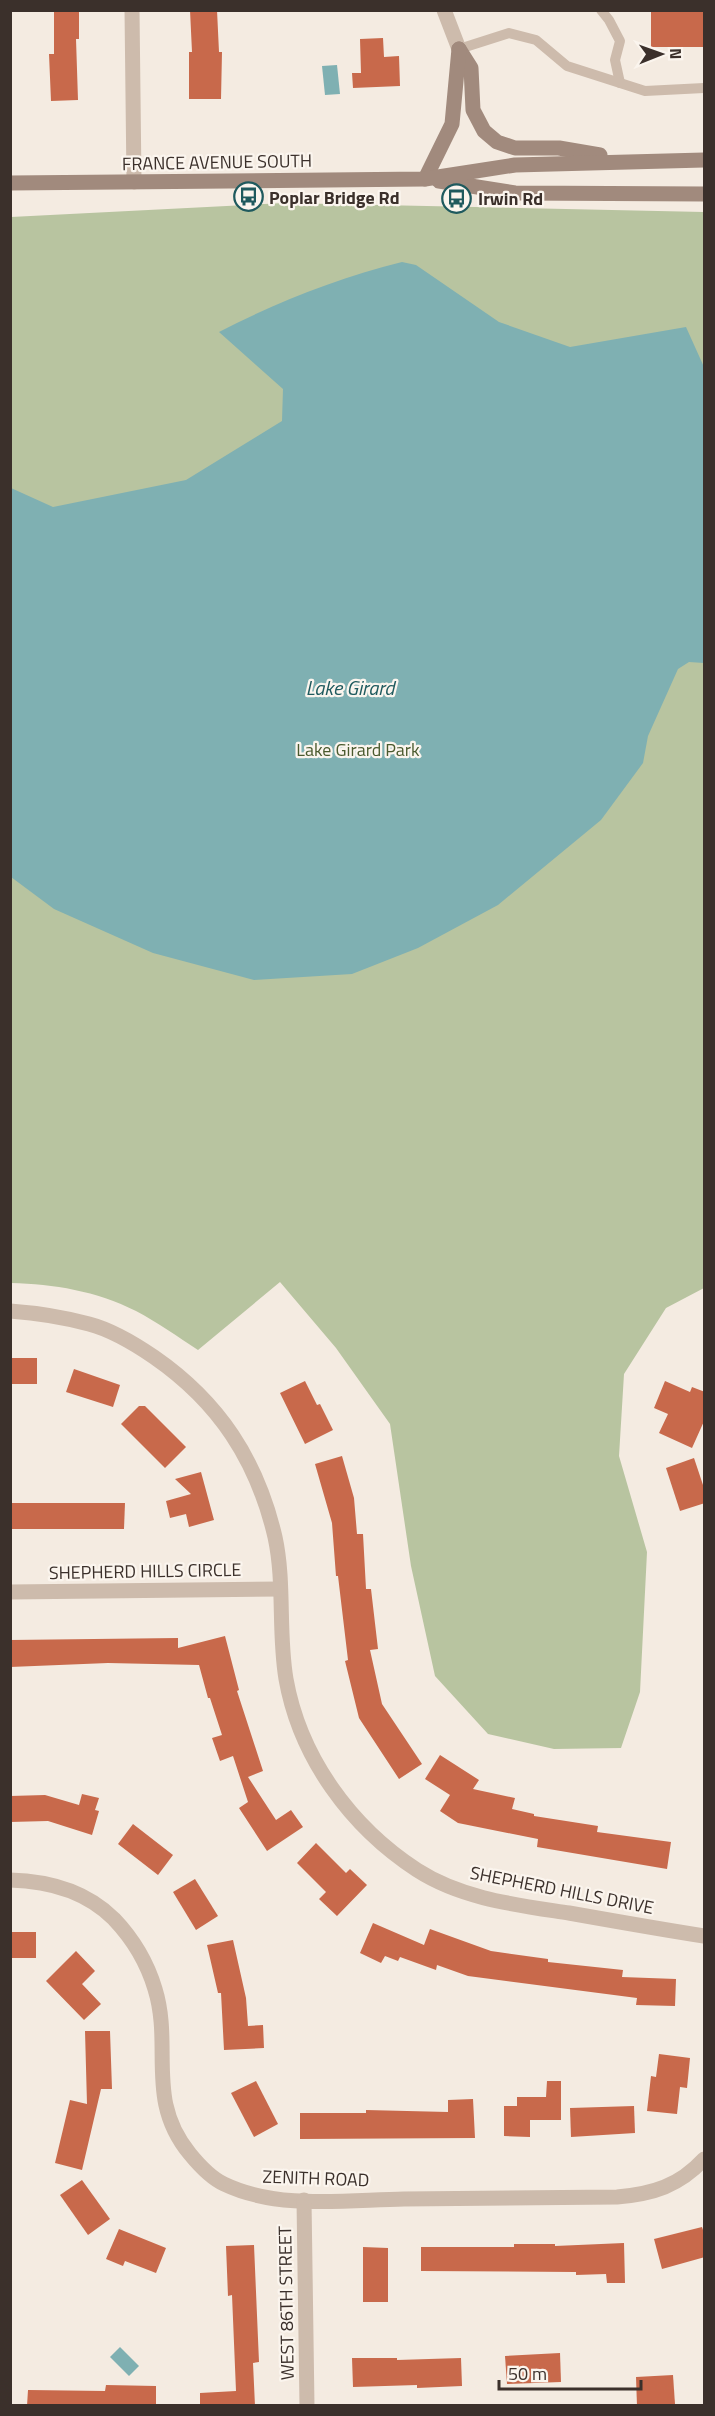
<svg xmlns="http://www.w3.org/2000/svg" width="715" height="2416" font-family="'Titillium Web',sans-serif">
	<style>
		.green { fill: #b8c4a0 }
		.water { fill: #7fb0b2 }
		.building { fill: #c8694b }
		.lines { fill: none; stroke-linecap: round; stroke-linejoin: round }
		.lane { stroke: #cdbbac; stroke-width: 10 }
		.street { stroke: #cdbbac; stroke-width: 15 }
		.secondary { stroke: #a18a7d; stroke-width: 15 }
		.labels { text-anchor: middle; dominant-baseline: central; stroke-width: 4.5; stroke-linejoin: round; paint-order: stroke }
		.street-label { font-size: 18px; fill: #3b302b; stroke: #fbf5ee }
		.poi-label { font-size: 18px; font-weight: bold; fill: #3b302b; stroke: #fbf5ee; text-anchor: start }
		.park-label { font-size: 18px; fill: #4a5a2e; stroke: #fbf5ee }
		.water-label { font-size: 20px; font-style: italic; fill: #1f5a5e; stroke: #fbf5ee }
	</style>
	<rect width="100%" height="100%" fill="#f4ebe1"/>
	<!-- green -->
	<path class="green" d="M284,203L704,212V1288L666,1308L624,1374L619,1456L647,1552L640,1692L621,1748L554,1749L488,1734L435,1676L411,1566L390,1424L336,1348L280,1282L198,1350C178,1337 157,1322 136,1311C96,1291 54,1284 11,1283V217Z"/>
	<!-- water -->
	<g class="water">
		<polygon points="337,65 340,94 325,95 322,66"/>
		<path d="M402,262L416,265L499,322L570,347L686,327L704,367V663L689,662L678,669L648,736L643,763L601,820L498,905L418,948L352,974L254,980L153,953L54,909L11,877V488L53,507L186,480L282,421L283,389L219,332C277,302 338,278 402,262Z"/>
		<polygon points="120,2347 139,2366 129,2376 110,2357"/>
	</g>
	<!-- building -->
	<g class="building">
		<polygon points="54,10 79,10 79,39 76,39 78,100 51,101 49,54 54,54"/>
		<polygon points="190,10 217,10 219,52 222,52 221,99 189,99 189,52 192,52"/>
		<rect x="651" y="10" width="54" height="37"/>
		<polygon points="383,38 384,57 399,56 400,86 353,88 352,73 361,73 360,39"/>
		<rect x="10" y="1358" width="27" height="26"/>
		<polygon points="74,1369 120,1385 113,1407 66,1392"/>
		<polygon points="305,1381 317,1405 320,1404 333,1430 305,1444 280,1393"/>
		<polygon points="665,1381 690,1392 692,1387 705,1392 705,1419 692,1448 659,1433 668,1414 654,1408"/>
		<polygon points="139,1406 145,1406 186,1447 165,1468 121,1424"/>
		<polygon points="342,1456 354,1498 357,1534 363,1534 366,1589 371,1589 378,1649 370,1650 382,1704 422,1764 399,1779 359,1718 345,1661 348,1660 338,1576 336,1576 332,1523 315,1464"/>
		<polygon points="694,1458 705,1491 705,1503 680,1511 666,1468"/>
		<polygon points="201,1472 214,1520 189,1527 186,1514 170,1518 166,1501 191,1494 175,1479"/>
		<polygon points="10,1503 125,1503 124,1529 10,1529"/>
		<polygon points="225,1636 239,1690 237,1691 263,1771 248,1777 276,1820 291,1810 303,1827 267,1851 239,1808 248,1802 233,1756 220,1761 212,1738 222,1735 210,1698 208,1698 199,1665 108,1663 10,1667 10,1640 178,1638 178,1648"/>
		<polygon points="440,1755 479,1780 473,1789 515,1798 512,1809 534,1814 534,1816 598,1826 597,1832 671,1842 667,1869 537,1847 538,1839 458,1823 440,1811 450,1795 425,1779"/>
		<polygon points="82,1794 99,1798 95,1810 99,1811 92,1835 48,1821 10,1822 10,1796 45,1795 79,1805"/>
		<polygon points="133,1824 173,1855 158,1875 118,1844"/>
		<polygon points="316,1843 346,1873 350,1869 367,1885 337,1916 319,1899 326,1892 297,1863"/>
		<polygon points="195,1879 218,1916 196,1930 173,1892"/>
		<polygon points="373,1923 424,1945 430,1929 491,1951 548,1959 548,1962 623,1970 622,1977 676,1979 675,2006 636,2005 637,1998 468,1976 437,1965 436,1970 400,1957 398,1961 385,1956 381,1963 360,1953"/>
		<rect x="10" y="1932" width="26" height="26"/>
		<polygon points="233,1940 246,1998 248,2026 263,2025 264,2048 224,2050 221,1993 218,1993 207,1945"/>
		<polygon points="76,1951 95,1971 82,1984 101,2004 84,2020 46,1981"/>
		<polygon points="85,2031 110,2031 112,2089 101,2089 82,2170 55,2163 70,2100 87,2104"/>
		<polygon points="659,2054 690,2058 687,2088 680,2087 677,2114 647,2111 651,2076 656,2077"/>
		<polygon points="256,2081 278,2124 254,2137 231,2093"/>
		<polygon points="547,2081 561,2081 561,2120 530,2120 530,2137 504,2136 504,2106 517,2106 517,2097 546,2097"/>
		<polygon points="473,2099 475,2138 300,2139 300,2113 366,2113 366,2110 448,2112 448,2100"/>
		<polygon points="634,2106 635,2133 571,2137 570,2108"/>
		<polygon points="82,2180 110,2219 88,2235 60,2195"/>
		<polygon points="702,2227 705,2236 705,2257 662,2269 654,2239"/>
		<polygon points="119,2229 166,2248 156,2273 125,2261 123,2266 106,2259"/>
		<polygon points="624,2243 625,2283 607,2283 606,2274 576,2275 576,2272 421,2271 421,2247 514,2247 514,2244 555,2244 555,2246"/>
		<polygon points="254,2245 259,2362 253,2363 255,2406 200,2406 200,2393 236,2391 232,2295 228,2296 226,2246"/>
		<polygon points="363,2247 388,2248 388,2302 363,2302"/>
		<polygon points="560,2353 561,2382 507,2384 505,2356"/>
		<polygon points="352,2358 397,2358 397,2360 461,2358 462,2386 417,2388 417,2385 353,2387"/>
		<polygon points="673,2375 675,2404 637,2406 636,2377"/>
		<polygon points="106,2385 156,2386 156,2406 27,2406 28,2390 105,2391"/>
	</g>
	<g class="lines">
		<!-- lane -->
		<g class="lane">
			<polyline points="601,10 609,20 620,41 615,60 620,83"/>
			<polyline points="459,49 509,33 536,40 567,66 645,91 704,88"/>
		</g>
		<!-- street -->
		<g class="street">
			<polyline points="132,10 134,182"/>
			<polyline points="444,10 459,49"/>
			<path d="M10,1311C37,1313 63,1317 89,1324C112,1330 135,1344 154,1357C219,1402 257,1460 275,1537C285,1583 278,1632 286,1679C300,1758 351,1827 417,1870C462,1899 517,1905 569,1913C614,1921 659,1929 704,1936"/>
			<polyline points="10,1592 280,1589"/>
			<path d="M10,1880C49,1881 86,1891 114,1919C133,1939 147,1962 155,1989C173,2047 145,2100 190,2154C199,2165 211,2178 224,2184C278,2210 346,2200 404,2199C475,2198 546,2197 617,2197C653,2194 679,2186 704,2159"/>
			<polyline points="304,2200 307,2406"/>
		</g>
		<!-- secondary -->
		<g class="secondary">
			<polyline points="459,49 471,68 473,110 484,131 497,142 515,148 559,148 600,155"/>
			<polyline points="425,179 452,124 459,49"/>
			<polyline points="439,181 515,193 704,194"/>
			<polyline points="10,183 425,179 515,165 704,160"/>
		</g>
	</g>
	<!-- icons -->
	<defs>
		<symbol id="bus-ring" viewBox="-11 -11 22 22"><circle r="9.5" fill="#fbf5ee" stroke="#1f5a5e" stroke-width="1.5"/><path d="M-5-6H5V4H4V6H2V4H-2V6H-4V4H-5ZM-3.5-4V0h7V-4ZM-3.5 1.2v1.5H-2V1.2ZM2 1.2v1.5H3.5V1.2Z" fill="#1f5a5e"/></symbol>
	</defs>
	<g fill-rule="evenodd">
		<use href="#bus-ring" x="232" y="180" width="33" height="33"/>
		<use href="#bus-ring" x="440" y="182" width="33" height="33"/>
	</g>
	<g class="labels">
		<!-- street labels -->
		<g class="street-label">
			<text transform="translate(217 162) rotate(-1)">FRANCE AVENUE SOUTH</text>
			<text transform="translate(145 1571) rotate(-1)">SHEPHERD HILLS CIRCLE</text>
			<text transform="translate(562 1890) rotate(11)">SHEPHERD HILLS DRIVE</text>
			<text transform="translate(316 2178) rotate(2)">ZENITH ROAD</text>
			<text transform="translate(286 2303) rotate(-91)">WEST 86TH STREET</text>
		</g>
		<!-- poi labels -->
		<g class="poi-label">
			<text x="269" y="197">Poplar Bridge Rd</text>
			<text x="478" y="198">Irwin Rd</text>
		</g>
		<!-- park labels -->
		<g class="park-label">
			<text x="358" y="749">Lake Girard Park</text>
		</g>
		<!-- water labels -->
		<g class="water-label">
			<text x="350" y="687">Lake Girard</text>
		</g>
	</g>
	<!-- border -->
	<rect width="715" height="2416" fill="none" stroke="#3b302b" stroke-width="24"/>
	<!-- north arrow -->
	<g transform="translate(661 54) rotate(89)" stroke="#fbf5ee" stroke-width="4.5" paint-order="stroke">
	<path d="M0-4.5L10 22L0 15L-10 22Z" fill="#3b302b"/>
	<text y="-9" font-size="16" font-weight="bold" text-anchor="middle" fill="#3b302b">N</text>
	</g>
	<!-- scale -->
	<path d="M499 2380v9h142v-9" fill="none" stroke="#3b302b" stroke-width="3"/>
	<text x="508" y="2380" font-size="18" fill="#3b302b" stroke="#fbf5ee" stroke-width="4.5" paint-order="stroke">50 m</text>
</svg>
